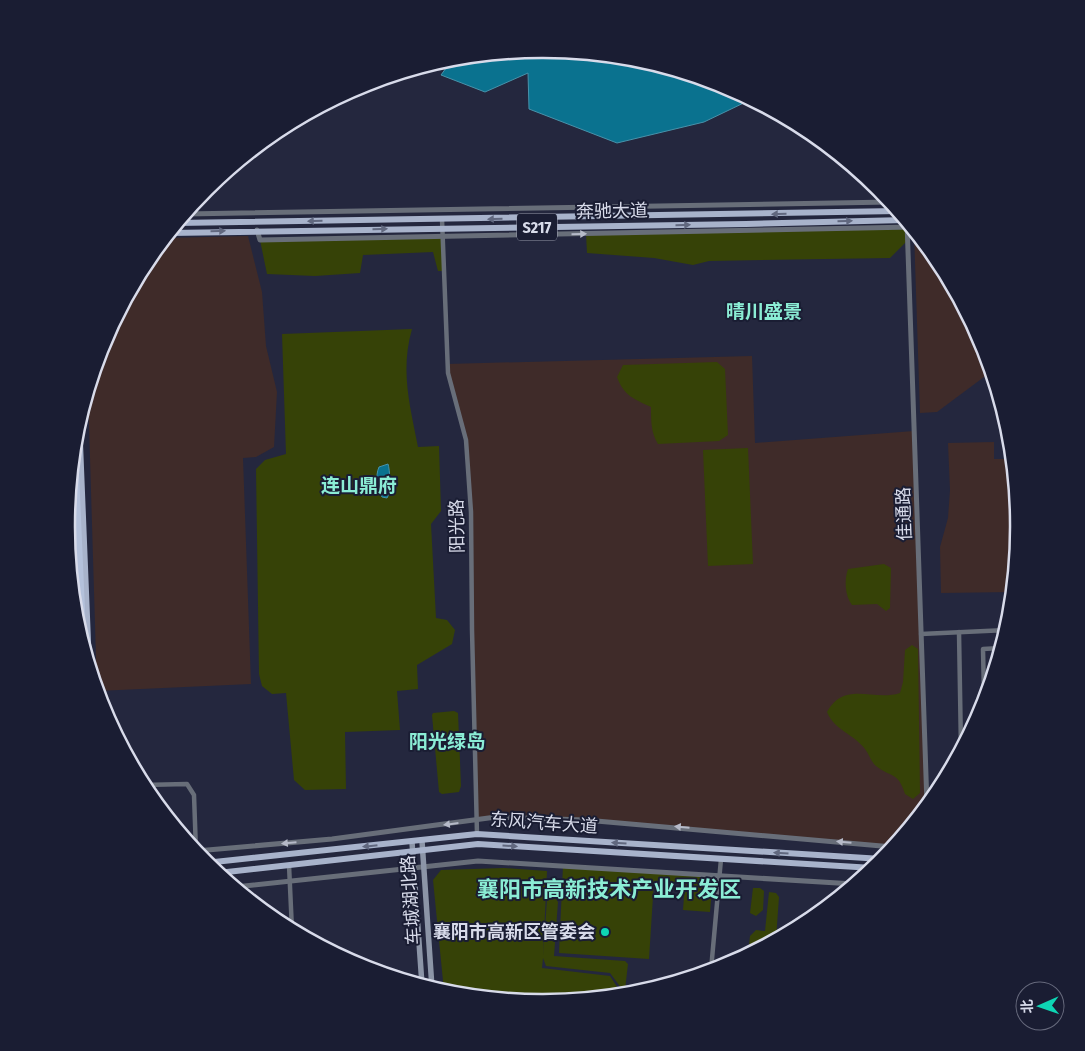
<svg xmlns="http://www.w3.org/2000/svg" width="1085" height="1051" font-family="'Fira Sans Condensed','Noto Sans SC',sans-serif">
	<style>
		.industrial { fill: #3f2b29 }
		.green { fill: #364207 }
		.water { fill: #0a728f; stroke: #4892aa }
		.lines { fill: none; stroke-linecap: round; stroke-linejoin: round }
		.minor { stroke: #686e79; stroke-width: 4.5 }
		.tertiary { stroke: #686e79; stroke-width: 5 }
		.secondary { stroke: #8c95a7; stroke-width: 5.5 }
		.primary { stroke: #a8b3cb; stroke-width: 6 }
		.trunk-bridge { stroke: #b4c1db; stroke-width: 7 }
		.oneway { fill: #61687f }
		.oneway2 { fill: #b6bac8 }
		.poi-dot { fill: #0ed5b4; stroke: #1a1d33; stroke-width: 2 }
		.labels { text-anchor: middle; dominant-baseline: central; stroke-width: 4; stroke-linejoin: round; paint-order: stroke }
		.shield { fill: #1a1d33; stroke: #9fa2b3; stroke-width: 1 }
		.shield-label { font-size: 16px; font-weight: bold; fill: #d8dbea }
		.street-label { font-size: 18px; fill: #d8dbea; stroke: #1a1d33 }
		.poi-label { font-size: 18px; font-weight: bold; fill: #d8dbea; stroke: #1a1d33; text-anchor: end }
		.neighbourhood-label { font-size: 19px; font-weight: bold; fill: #8bedd5; stroke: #1a1d33 }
		.district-label { font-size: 22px; font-weight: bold; fill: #8bedd5; stroke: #1a1d33 }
		.rim { fill: none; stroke: #d8dbea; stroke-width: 2.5 }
	</style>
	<rect width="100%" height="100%" fill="#24273e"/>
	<!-- industrial -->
	<g class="industrial">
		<polygon points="914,231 939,261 983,343 992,371 937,412 920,413"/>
		<polygon points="248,236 262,292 266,346 277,392 274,447 256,457 243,458 251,684 97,691 88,391 102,343 146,260 165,238"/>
		<polygon points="752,356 755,443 914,431 927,805 893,847 585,820 477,820 471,512 466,440 447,364"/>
		<polygon points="994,442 994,459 1013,459 1019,526 1013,592 941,593 940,547 948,518 950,490 948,443"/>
	</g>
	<!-- green -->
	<g class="green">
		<polygon points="907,228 908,240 890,258 709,261 693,265 654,258 587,253 586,234"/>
		<polygon points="443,235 445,271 438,271 433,252 363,255 360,273 315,276 267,274 260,240"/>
		<path d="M412,329C400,371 410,405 418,447L439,446L441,511L431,524L436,618L447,620L455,630L452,644L417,665L418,689L397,691L400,730L345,732L346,789L305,790L294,780L286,693L272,694L262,686L259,674L256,469L265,460L286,454L282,334Z"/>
		<path d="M717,362L725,369L728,435L719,441L658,444C651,433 651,421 651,407C634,399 624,396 617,377L623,365Z"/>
		<polygon points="748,448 753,564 708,566 703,450"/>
		<path d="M884,564L891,568L890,608L886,611L877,604L852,605C845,596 844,580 848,569Z"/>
		<path d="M912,645L918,649L920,793L913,799L905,794C898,771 891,778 876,766C871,762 869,754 865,749C854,734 835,731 827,712C845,680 873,702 900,693L903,682L905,650Z"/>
		<polygon points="454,711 458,713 461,786 459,792 442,794 439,792 432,715 433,713"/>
		<polygon points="563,866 713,876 710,912 683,910 685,883 654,881 649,959 559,953"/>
		<polygon points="504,868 547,871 543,956 547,900 556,899 558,902 554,956 625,961 628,964 625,990 622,989 610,973 546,966 543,958 542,968 610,976 619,990 619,995 542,1002 444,991 433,880 441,870"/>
		<polygon points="548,879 560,880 559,898 550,898 550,893 547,892"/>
		<polygon points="753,888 760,888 764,891 763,910 756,916 750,913"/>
		<polygon points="769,892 776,893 779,897 776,939 748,954 750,936 756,930 765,931"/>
	</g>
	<!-- water -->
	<g class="water">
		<polygon points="543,49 636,58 725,85 752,99 704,122 617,143 529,109 528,73 485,92 441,75 454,57"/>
		<path d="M388,464C390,469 391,494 387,498L382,497C377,489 375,476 379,467Z"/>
		<polygon points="498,994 536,994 564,1000 542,1002 495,998"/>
	</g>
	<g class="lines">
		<!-- minor -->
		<g class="minor">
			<polyline points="442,219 448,373 466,440 471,512 472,630 477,834"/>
			<polyline points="959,632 961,749"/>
			<polyline points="921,634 1007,630"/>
			<polyline points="987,694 984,694 983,649 1001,648"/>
			<polyline points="143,785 187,784 194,795 196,851"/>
			<polyline points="289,865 292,930"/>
			<polyline points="711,970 721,859"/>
			<polyline points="406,980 421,979"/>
		</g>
		<!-- tertiary -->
		<g class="tertiary">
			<polyline points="185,214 891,202"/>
			<polyline points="907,222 927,805"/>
			<polyline points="257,230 260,240 912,227"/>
			<polyline points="196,851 332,839 496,817 585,820 893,847"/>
			<polyline points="235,887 478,861 854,884"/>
		</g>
		<!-- secondary -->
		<g class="secondary">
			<polyline points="422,841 432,988"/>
			<polyline points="412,842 422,985"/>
		</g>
		<!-- primary -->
		<g class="primary">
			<polyline points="177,223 898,211"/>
			<polyline points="169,233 746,224 905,220"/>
			<polyline points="79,418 89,666"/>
			<polyline points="205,863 477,834 882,859"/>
			<polyline points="218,873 478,844 873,868"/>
		</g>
		<!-- trunk-bridge -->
		<g class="trunk-bridge">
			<polyline points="74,438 83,644"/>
			<polyline points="68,500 71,584"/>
		</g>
	</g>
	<!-- one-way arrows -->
	<defs><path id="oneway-solid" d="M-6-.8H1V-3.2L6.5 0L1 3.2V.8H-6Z" transform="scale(1.25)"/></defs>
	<g class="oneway">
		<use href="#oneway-solid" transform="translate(779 214) rotate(179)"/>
		<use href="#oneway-solid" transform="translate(495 219) rotate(179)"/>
		<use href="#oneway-solid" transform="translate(315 221) rotate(179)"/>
		<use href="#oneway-solid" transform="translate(845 221) rotate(-2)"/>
		<use href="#oneway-solid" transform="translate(683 225) rotate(-1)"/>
		<use href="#oneway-solid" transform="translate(380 229) rotate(-1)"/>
		<use href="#oneway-solid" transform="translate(218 231) rotate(-1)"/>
		<use href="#oneway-solid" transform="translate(619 843) rotate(-176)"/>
		<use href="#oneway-solid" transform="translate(370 846) rotate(174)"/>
		<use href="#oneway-solid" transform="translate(510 846) rotate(4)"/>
		<use href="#oneway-solid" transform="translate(781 853) rotate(-176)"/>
	</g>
	<g class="oneway2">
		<use href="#oneway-solid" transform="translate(579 234) rotate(-1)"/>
		<use href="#oneway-solid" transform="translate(451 824) rotate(173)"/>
		<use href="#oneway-solid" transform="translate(682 827) rotate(-175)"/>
		<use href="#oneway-solid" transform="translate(844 842) rotate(-175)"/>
		<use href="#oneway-solid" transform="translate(289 843) rotate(175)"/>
	</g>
	<!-- markers -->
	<circle class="poi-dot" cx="605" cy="932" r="5"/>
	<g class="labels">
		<!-- shield labels -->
		<rect class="shield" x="517" y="213.5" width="40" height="27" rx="4"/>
		<g class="shield-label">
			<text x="537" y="227">S217</text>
		</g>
		<!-- street labels -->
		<g class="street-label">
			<text transform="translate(612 211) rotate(-1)">奔驰大道</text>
			<text transform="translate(904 514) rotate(-92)">佳通路</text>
			<text transform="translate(457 526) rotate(-91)">阳光路</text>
			<text transform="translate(544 823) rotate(4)">东风汽车大道</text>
			<text transform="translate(411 900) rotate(-94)">车城湖北路</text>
		</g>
		<!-- poi labels -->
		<g class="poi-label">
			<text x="595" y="932">襄阳市高新区管委会</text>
		</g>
		<!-- neighbourhood labels -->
		<g class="neighbourhood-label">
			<text x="764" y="311">晴川盛景</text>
			<text x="359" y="485">连山鼎府</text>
			<text x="447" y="741">阳光绿岛</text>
		</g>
		<!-- district labels -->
		<g class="district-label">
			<text x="609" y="889">襄阳市高新技术产业开发区</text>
		</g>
	</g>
	<!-- crop -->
	<path d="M0 0H1085V1051H0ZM542 58H543A467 467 0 0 1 1010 525V527A467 467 0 0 1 543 994H542A467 467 0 0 1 75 527V525A467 467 0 0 1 542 58Z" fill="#1a1d33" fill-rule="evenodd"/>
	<path class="rim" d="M542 58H543A467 467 0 0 1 1010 525V527A467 467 0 0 1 543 994H542A467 467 0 0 1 75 527V525A467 467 0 0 1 542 58Z"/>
	<!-- north arrow -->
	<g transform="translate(1040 1006) rotate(268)"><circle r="24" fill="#1a1d33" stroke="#66697c"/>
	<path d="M0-4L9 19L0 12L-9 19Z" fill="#0ed5b4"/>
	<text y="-8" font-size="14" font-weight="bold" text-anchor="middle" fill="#d8dbea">北</text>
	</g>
</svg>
